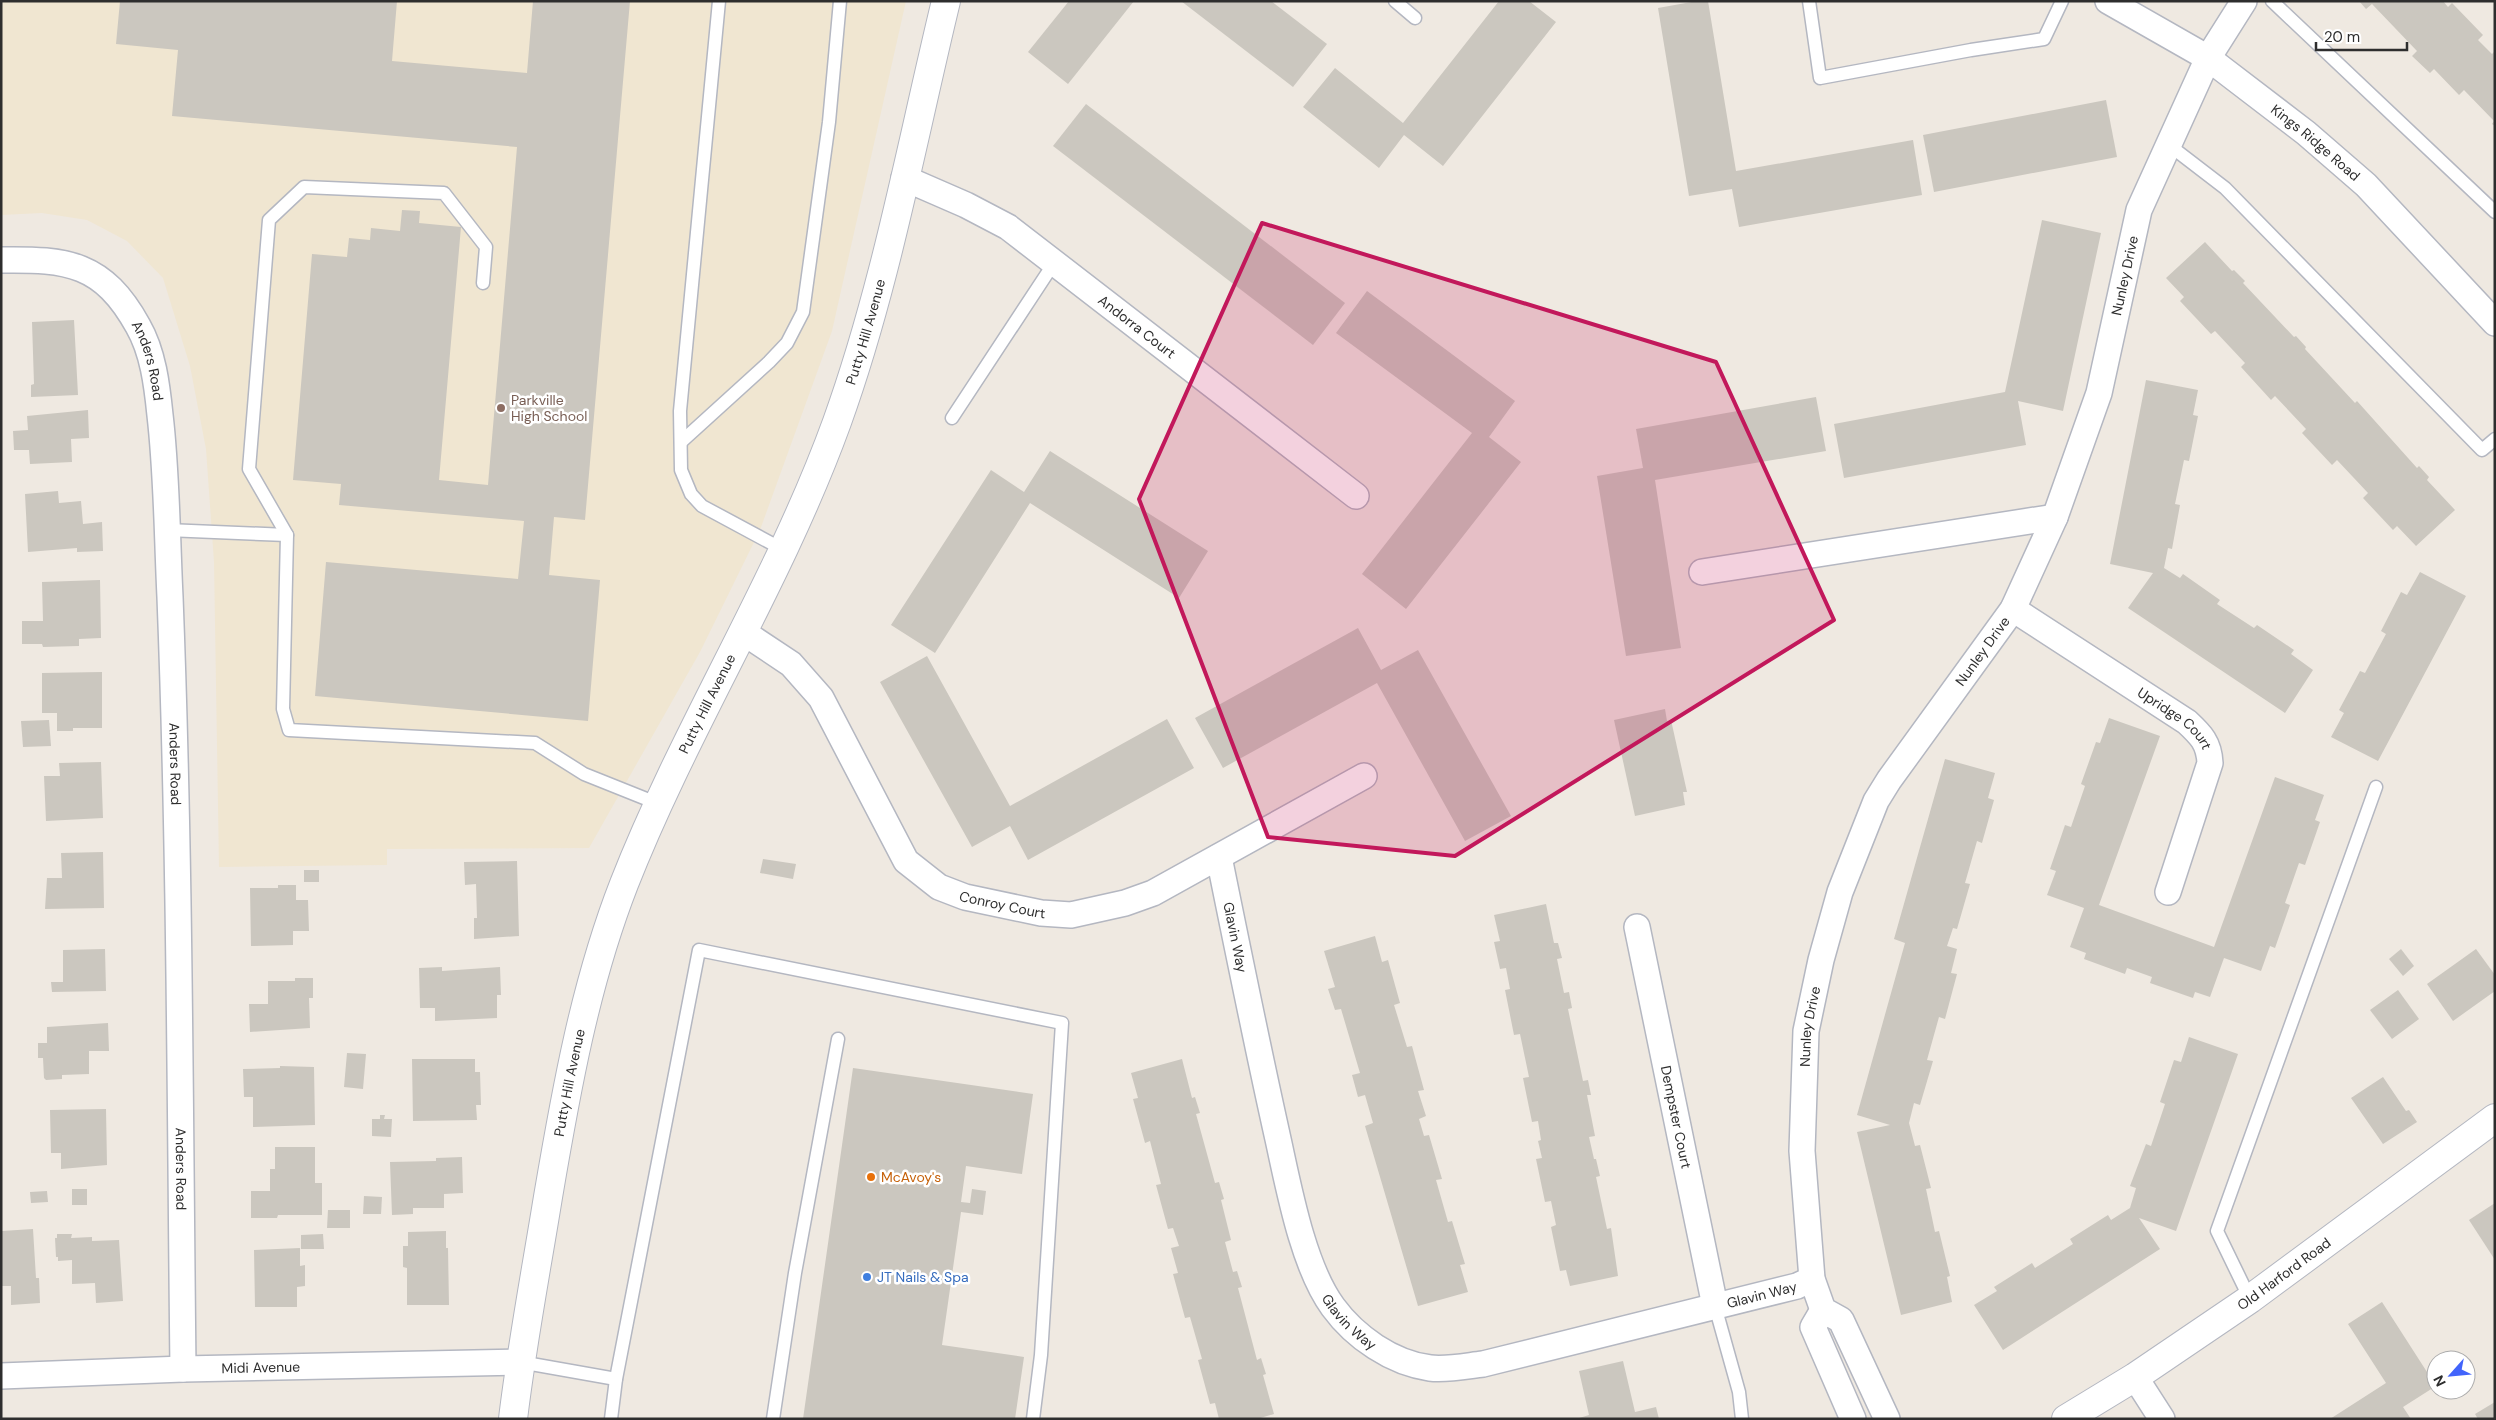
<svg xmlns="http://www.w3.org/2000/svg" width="2496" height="1420" font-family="'DM Sans',sans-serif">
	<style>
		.education { fill: #f0e6d1 }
		.building { fill: #cbc7bf }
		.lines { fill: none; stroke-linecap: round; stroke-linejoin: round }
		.service-casing { stroke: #b4b7c1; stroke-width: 15 }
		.minor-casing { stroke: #b4b7c1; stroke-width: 28 }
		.tertiary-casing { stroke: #b4b7c1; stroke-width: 30 }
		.secondary-casing { stroke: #b4b7c1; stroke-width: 30 }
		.service { stroke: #fff; stroke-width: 12 }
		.minor { stroke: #fff; stroke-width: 25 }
		.tertiary { stroke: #fff; stroke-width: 28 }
		.secondary { stroke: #fff; stroke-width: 28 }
		.marked { fill: #c2185b; fill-opacity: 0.2; stroke: #c2185b; stroke-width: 4; stroke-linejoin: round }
		.education-dot { fill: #8d6e63; stroke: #fff; stroke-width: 2 }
		.food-dot { fill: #e8710a; stroke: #fff; stroke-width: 2 }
		.shop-dot { fill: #3f7fe0; stroke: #fff; stroke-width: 2 }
		.labels { text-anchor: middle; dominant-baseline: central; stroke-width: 5; stroke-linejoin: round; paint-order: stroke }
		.street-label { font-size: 14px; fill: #2e2e2e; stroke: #fff }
		.education-label { font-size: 14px; fill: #785e54; stroke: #fff; text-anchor: start }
		.food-label { font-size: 14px; fill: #c56008; stroke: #fff; text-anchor: start }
		.shop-label { font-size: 14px; fill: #366cbe; stroke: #fff; text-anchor: start }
	</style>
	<rect width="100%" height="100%" fill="#efe9e1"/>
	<!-- education -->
	<polygon class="education" points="1,1 906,1 832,331 760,530 700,652 589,848 387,849 387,865 219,867 214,562 206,449 190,366 163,278 127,241 87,220 42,213 1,215"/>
	<!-- building -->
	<g class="building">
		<polygon points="120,1 397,1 392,61 527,73 533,1 630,1 585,520 554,517 549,575 600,580 588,721 315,696 326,562 518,579 524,521 339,505 341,484 293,480 312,254 347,257 349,238 370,240 371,228 400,231 402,210 420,211 419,223 461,227 439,480 488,485 517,147 172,116 178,50 116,44"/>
		<polygon points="1069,1 1134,1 1068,84 1028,52"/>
		<polygon points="1181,1 1271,1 1327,44 1293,87"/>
		<polygon points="1499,1 1529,1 1556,22 1443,166 1404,135 1379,168 1303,107 1335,68 1403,123"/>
		<polygon points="1697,1 1708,1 1736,171 1913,140 1922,195 1739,227 1732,189 1689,196 1658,8"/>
		<polygon points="2359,1 2443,1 2448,7 2452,3 2483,35 2478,40 2492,54 2495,51 2495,126 2492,124 2494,121 2464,90 2459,95 2434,69 2430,73 2412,56 2417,51 2372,4 2366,9"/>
		<polygon points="2106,100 2117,157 1934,192 1923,135"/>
		<polygon points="1086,104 1345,303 1313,345 1053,146"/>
		<polygon points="2042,220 2101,233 2063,411 2018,401 2026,445 1844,478 1834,424 2005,392"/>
		<polygon points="2205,242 2232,271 2234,270 2245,281 2243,283 2294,337 2296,336 2306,347 2305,349 2355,403 2357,401 2417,468 2419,466 2429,477 2427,480 2455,510 2416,546 2397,526 2393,530 2363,498 2368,493 2337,460 2332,465 2302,433 2306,429 2275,396 2271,400 2241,367 2245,363 2215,331 2211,334 2180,301 2184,297 2166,278"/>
		<polygon points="1367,291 1515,401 1489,437 1521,462 1406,609 1362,574 1472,433 1336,333"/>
		<polygon points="74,320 78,395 31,397 31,385 34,384 32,322"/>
		<polygon points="2146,380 2198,390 2193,415 2198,416 2189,461 2184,460 2175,504 2180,505 2172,549 2168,548 2164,568 2180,578 2183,574 2220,600 2217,604 2254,628 2257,625 2294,650 2291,654 2313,670 2285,713 2128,608 2153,573 2110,564"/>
		<polygon points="1816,397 1826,451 1655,480 1681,648 1626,656 1597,476 1643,468 1636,429"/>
		<polygon points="88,410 89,438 71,439 72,462 30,464 29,450 14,450 13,431 28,430 27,416"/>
		<polygon points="1050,451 1208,551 1179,598 1030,503 935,653 891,625 991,470 1024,492"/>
		<polygon points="58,491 59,503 81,501 83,524 102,522 103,551 77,552 77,548 28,552 25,494"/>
		<polygon points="2420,572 2466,596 2378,761 2331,737 2344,713 2339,710 2360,671 2365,673 2386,634 2381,631 2401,592 2407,595"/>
		<polygon points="100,580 101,638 79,639 79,646 43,647 42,644 22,644 22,621 43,621 42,582"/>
		<polygon points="1358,628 1381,670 1418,650 1511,816 1465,841 1377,683 1223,768 1195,718"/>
		<polygon points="927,656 1010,806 1167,719 1194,768 1028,860 1010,826 972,847 880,682"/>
		<polygon points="102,672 102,728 73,728 73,731 57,731 57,713 42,713 42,673"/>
		<polygon points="1665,709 1667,721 1671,720 1687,792 1683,792 1685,805 1635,816 1614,720"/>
		<polygon points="2109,718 2160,736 2099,905 2214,947 2275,777 2324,795 2315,820 2320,822 2305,865 2299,863 2285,903 2290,905 2275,948 2270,946 2261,971 2224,958 2210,997 2195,992 2193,998 2150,983 2152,977 2127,968 2125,974 2084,959 2086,953 2070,947 2084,908 2047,895 2056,871 2050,869 2065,825 2071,827 2085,786 2081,784 2096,742 2100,743"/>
		<polygon points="49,720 51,746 23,747 21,721"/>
		<polygon points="1945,759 1995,773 1988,798 1994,800 1982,843 1977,841 1965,883 1970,884 1957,929 1953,928 1947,946 1957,949 1951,973 1957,974 1945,1019 1939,1017 1927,1060 1933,1061 1920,1105 1914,1103 1909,1123 1915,1146 1920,1145 1931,1188 1926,1189 1935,1232 1939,1231 1950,1276 1947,1277 1952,1302 1901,1315 1857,1132 1890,1125 1857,1115 1905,943 1894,939"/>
		<polygon points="101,762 103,818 46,821 44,776 60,776 59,763"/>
		<polygon points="103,852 104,908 45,909 47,878 62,878 61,853"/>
		<polygon points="763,859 796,864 793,879 760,873"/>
		<polygon points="517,861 519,936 474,939 474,918 477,918 476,884 465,885 464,862"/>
		<rect x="304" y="870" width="15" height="12"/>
		<polygon points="278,885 296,885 296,900 308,900 309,931 293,931 293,945 251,946 250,888 278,888"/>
		<polygon points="1546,904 1554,943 1558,943 1562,958 1557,959 1564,993 1569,992 1572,1008 1568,1009 1583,1081 1588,1080 1591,1095 1587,1095 1595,1136 1589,1137 1594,1159 1596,1159 1600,1176 1596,1177 1607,1229 1611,1228 1618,1276 1570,1286 1566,1270 1560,1271 1551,1227 1556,1225 1551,1201 1545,1202 1536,1159 1542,1158 1538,1141 1541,1140 1538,1121 1532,1122 1523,1078 1529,1077 1520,1034 1514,1035 1505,990 1510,989 1506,968 1500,969 1494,942 1500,941 1494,915"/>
		<polygon points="1375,936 1382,962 1388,960 1400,1003 1394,1005 1407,1047 1412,1046 1424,1090 1418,1091 1426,1116 1419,1119 1424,1136 1429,1135 1442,1179 1436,1180 1448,1222 1452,1221 1465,1264 1460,1265 1468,1292 1418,1306 1365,1126 1373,1123 1365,1095 1358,1097 1352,1075 1360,1073 1341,1009 1335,1010 1328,989 1335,987 1324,951"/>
		<polygon points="105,949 106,991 52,992 51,982 63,982 63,950"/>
		<polygon points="2401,949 2414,966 2403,976 2389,959"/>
		<polygon points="2476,949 2495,975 2495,991 2453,1021 2427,984"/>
		<polygon points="442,967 442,971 500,967 501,995 497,995 497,1018 435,1021 435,1008 420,1008 419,968"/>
		<polygon points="295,978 313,978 313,998 309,998 310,1028 250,1032 249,1004 268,1004 268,981 295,981"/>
		<polygon points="2398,990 2419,1019 2392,1039 2370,1010"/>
		<polygon points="108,1023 109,1051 89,1051 89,1074 62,1075 62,1079 46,1080 44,1078 43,1058 38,1058 38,1043 47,1043 47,1027"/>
		<polygon points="2189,1037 2238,1054 2176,1231 2139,1218 2160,1249 2003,1350 1974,1305 1997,1291 1994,1287 2032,1263 2035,1268 2073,1244 2070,1239 2108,1215 2111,1220 2130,1208 2136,1188 2130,1186 2146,1144 2151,1146 2165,1104 2160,1102 2174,1060 2181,1062"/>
		<polygon points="347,1053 366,1054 363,1089 344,1087"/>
		<polygon points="412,1059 475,1059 475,1072 480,1072 481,1105 476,1105 477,1120 413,1121"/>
		<polygon points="1182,1059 1192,1098 1195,1097 1200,1113 1196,1114 1215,1183 1219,1182 1224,1199 1221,1200 1231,1240 1225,1242 1233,1272 1237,1271 1242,1287 1238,1288 1257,1360 1261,1358 1266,1374 1263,1375 1274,1414 1257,1419 1219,1419 1215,1403 1210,1404 1198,1360 1202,1359 1190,1317 1185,1318 1173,1274 1178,1273 1171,1248 1179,1246 1173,1228 1168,1229 1156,1185 1161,1184 1150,1141 1145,1143 1133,1099 1138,1098 1131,1073"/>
		<polygon points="280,1066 314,1067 315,1125 253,1127 253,1097 244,1097 243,1069 280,1068"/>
		<polygon points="853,1068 1033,1094 1022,1174 966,1166 961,1202 970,1203 972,1189 986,1191 983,1215 961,1212 942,1345 1024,1357 1015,1419 803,1419"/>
		<polygon points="2383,1077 2406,1111 2409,1110 2417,1122 2383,1144 2351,1098"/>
		<polygon points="106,1109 107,1165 61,1169 61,1153 51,1153 50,1110"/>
		<polygon points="380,1115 385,1115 384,1119 392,1119 391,1137 372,1136 372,1119 380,1119"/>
		<polygon points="275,1147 315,1147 315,1183 322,1183 322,1215 278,1215 277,1218 251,1218 251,1191 270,1191 270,1169 275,1169"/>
		<polygon points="462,1157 463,1193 444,1194 444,1208 413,1208 413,1214 392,1215 390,1162 436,1161 436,1158"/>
		<rect x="72" y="1189" width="15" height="16"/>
		<polygon points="47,1191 48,1202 31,1203 30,1192"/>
		<polygon points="364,1196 382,1197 381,1214 363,1214"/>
		<polygon points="2495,1203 2495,1260 2469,1220"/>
		<polygon points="328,1210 350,1210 350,1228 327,1228"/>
		<polygon points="33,1229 36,1278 39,1278 40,1303 11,1305 11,1286 1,1286 2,1231"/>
		<polygon points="446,1231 446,1248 448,1248 449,1305 407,1305 407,1268 403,1267 403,1246 408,1246 408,1232"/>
		<polygon points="57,1234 72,1234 71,1238 92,1237 92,1241 119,1240 123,1301 96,1303 95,1283 72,1284 72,1260 58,1261 58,1257 56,1257 55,1238 57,1238"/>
		<polygon points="323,1234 324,1249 301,1249 301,1235"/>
		<polygon points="300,1248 300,1266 305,1265 305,1286 297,1287 297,1307 255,1307 254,1250"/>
		<polygon points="2382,1302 2436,1386 2403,1407 2411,1419 2330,1419 2386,1383 2348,1324"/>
		<polygon points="1623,1361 1635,1412 1656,1407 1659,1419 1576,1419 1589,1415 1579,1371"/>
		<polygon points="2495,1402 2495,1419 2478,1419 2475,1414"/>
	</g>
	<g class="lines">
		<defs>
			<g id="service">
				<polyline points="719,1 680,411 681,470 691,494 702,506 782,549"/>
				<polyline points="1395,1 1415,18"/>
				<polyline points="1809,1 1820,78 1971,50 2044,39 2062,1"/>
				<polyline points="2272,1 2495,212"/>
				<polyline points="2169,145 2225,188 2482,450 2495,439"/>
				<polyline points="483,283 486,247 444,193 304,187 269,220 249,469 287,535 283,709 289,730 535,743 584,774 659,804"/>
				<polyline points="952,418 1054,263"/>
				<polyline points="681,442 769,362 787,343 803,312 829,122 840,1"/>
				<polyline points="167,530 287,535"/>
				<polyline points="2250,1299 2217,1231 2376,787"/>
				<polyline points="1715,1306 1739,1392 1742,1419"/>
				<polyline points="520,1362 616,1379"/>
				<polyline points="611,1419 616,1379 699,950 1062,1023 1041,1355 1033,1419"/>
				<polyline points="773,1419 795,1273 838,1039"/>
			</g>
			<g id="minor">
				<path id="s1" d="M2108,1L2208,58L2306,133L2366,185L2495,323"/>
				<path id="s2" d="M904,178L966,205L1008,227L1356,496"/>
				<path id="s3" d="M1,260C68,259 103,263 138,326C153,352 157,385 160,415C167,475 167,536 170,597C180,854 180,1112 183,1369"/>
				<polyline points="1702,572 2055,517"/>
				<path id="s4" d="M2013,609L2187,722C2201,735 2209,743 2210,763L2168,892"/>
				<path id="s5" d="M743,632L791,664L821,698L906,861L939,887L965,897L1041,913L1071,915L1125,903L1153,893L1364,776"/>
				<path id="s6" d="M1219,857C1238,951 1257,1045 1278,1139C1289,1189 1303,1266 1333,1307C1355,1337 1392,1363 1430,1368C1447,1370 1466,1366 1483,1364L1797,1286L1812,1279"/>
				<path id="s7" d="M1637,927L1715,1306"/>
				<polyline points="1823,1310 1813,1327 1853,1419"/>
				<path id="s8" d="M1,1376L183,1369L520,1362"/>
				<polyline points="2135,1377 2162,1419"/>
				<path id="s9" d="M1887,1419L1841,1320L1823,1310L1812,1279L1802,1151L1806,1031L1821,960L1840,892L1876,801L1889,780L2013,609L2055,517L2099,393L2139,210L2208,58L2244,1"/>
			</g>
			<g id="tertiary">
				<path id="s10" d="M2066,1419L2135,1377L2250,1299L2495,1118"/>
			</g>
			<g id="secondary">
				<path id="s11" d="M513,1419C522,1344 536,1271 548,1197C566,1091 585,984 624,884C686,726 779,582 837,422C886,286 912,141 946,1"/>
			</g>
		</defs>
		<!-- service casing -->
		<use href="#service" class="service-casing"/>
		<!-- minor casing -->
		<use href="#minor" class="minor-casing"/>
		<!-- tertiary casing -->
		<use href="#tertiary" class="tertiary-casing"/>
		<!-- secondary casing -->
		<use href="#secondary" class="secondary-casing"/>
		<!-- service -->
		<use href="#service" class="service"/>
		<!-- minor -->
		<use href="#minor" class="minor"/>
		<!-- tertiary -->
		<use href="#tertiary" class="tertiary"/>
		<!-- secondary -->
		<use href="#secondary" class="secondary"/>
	</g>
	<!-- marked area -->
	<path class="marked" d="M1262,223L1716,362L1834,620L1455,856L1268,837L1139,499Z"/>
	<!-- markers -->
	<circle class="education-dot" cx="501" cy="408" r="5"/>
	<circle class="food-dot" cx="871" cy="1177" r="5"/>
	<circle class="shop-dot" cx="867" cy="1277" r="5"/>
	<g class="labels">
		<!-- street labels -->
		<g class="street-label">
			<text stroke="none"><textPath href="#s1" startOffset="252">Kings Ridge Road</textPath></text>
			<text stroke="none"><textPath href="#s9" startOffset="1241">Nunley Drive</textPath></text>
			<text stroke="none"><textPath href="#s2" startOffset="278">Andorra Court</textPath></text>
			<text stroke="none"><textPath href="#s11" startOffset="1151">Putty Hill Avenue</textPath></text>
			<text stroke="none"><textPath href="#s3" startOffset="200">Anders Road</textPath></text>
			<text stroke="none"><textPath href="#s9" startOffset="836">Nunley Drive</textPath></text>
			<text stroke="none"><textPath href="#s11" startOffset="746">Putty Hill Avenue</textPath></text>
			<text stroke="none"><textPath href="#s4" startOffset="196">Upridge Court</textPath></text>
			<text stroke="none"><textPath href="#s3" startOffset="605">Anders Road</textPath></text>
			<text stroke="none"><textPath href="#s5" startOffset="395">Conroy Court</textPath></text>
			<text stroke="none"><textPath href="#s6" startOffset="82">Glavin Way</textPath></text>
			<text stroke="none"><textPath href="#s9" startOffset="416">Nunley Drive</textPath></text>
			<text stroke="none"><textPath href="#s11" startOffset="341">Putty Hill Avenue</textPath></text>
			<text stroke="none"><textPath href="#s7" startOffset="194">Dempster Court</textPath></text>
			<text stroke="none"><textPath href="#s3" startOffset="1010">Anders Road</textPath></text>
			<text stroke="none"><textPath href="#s10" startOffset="262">Old Harford Road</textPath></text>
			<text stroke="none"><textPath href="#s6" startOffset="924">Glavin Way</textPath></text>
			<text stroke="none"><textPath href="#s6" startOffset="488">Glavin Way</textPath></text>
			<text stroke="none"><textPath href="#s8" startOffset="260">Midi Avenue</textPath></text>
		</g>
		<!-- education labels -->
		<g class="education-label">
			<text x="511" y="400">Parkville<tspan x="511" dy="16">High School</tspan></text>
		</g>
		<!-- food labels -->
		<g class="food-label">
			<text x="881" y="1177">McAvoy's</text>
		</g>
		<!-- shop labels -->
		<g class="shop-label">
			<text x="877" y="1277">JT Nails &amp; Spa</text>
		</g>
	</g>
	<!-- border -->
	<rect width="2496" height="1420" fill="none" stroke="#2e2e2e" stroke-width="5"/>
	<!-- north arrow -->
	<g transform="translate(2451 1375) rotate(243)"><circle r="24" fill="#ffffff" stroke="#ababab"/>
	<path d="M0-4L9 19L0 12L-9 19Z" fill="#4264fb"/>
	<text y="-8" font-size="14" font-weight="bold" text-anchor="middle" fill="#2e2e2e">N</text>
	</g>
	<!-- scale -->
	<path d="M2316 42v8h91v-8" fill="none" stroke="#2e2e2e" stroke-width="2.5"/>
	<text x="2324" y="42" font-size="15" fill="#2e2e2e" stroke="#ffffff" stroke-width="4" paint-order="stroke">20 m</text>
</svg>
